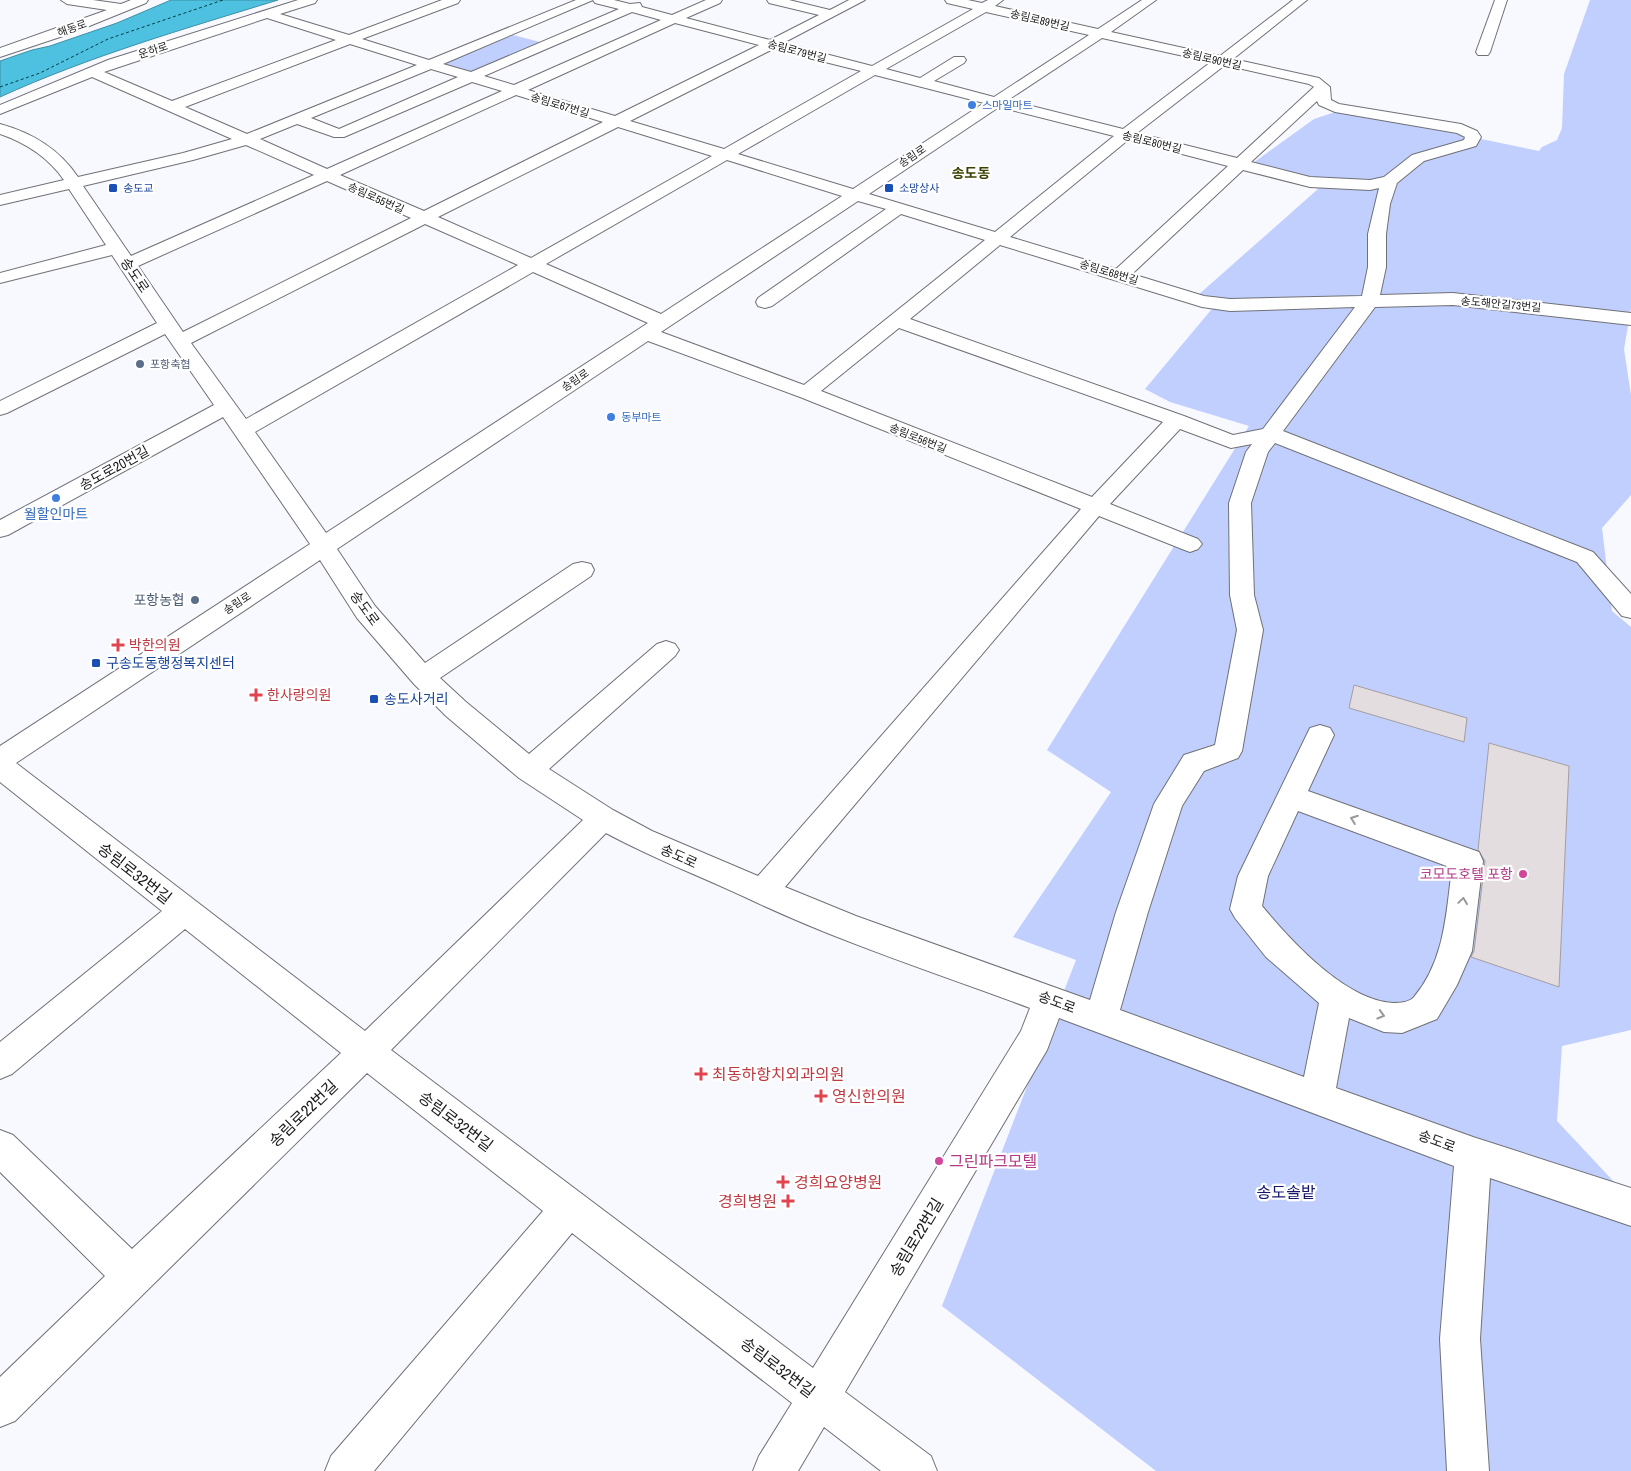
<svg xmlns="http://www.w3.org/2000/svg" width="1631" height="1471" font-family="'Archivo Narrow','Noto Sans KR',sans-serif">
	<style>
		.green { fill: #c1cffe }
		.water { fill: #4dc1df; stroke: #3e8fa5 }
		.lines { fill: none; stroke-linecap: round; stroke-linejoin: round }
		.ferry { stroke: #033a47; stroke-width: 1; stroke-dasharray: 3 2.5; stroke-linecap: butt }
		.building { fill: #e4dde0; stroke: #a49ea0 }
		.minor-casing { stroke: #707177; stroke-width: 2 }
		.minor { fill: #fff; fill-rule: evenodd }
		.oneway { stroke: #989899 }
		.shop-dot { fill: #3f7fe0; stroke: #fff; stroke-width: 2 }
		.transit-dot { fill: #1a4fb4; stroke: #fff; stroke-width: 2 }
		.service-dot { fill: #5c6f8a; stroke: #fff; stroke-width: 2 }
		.health-dot { fill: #e0444e; stroke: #fff; stroke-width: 2 }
		.hotel-dot { fill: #d1479c; stroke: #fff; stroke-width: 2 }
		.labels { text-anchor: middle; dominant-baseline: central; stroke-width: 4.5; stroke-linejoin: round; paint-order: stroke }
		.far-street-label { font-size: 11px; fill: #1a1b1d; stroke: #fff }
		.far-shop-label { font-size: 11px; fill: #366cbe; stroke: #fff; text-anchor: start }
		.far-transit-label { font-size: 11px; fill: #164399; stroke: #fff; text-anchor: start }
		.far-service-label { font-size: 11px; fill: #4e5e75; stroke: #fff; text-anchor: start }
		.far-quarter-label { font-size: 14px; font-weight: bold; fill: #3a4102; stroke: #fff }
		.street-label { font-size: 14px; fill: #1a1b1d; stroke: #fff }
		.shop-label { font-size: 14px; fill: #366cbe; stroke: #fff }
		.service-label { font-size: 14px; fill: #4e5e75; stroke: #fff; text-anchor: end }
		.health-label { font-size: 14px; fill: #be3a42; stroke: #fff; text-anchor: start }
		.transit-label { font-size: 14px; fill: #164399; stroke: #fff; text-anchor: start }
		.hotel-label { font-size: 14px; fill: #b23c85; stroke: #fff; text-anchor: end }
		.near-street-label { font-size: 16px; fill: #1a1b1d; stroke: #fff }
		.near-health-label { font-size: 16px; fill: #be3a42; stroke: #fff; text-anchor: start }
		.near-hotel-label { font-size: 16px; fill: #b23c85; stroke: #fff; text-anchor: start }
		.near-park-label { font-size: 16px; fill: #17186c; stroke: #fff }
	</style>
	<rect width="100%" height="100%" fill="#f7f9ff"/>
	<!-- green -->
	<g class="green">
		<polygon points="1590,0 1631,0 1631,308 1624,349 1631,395 1631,495 1602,528 1612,611 1631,627 1631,1030 1562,1046 1557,1121 1631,1200 1631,1471 1156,1471 942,1306 1076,960 1013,937 1111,792 1047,750 1249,426 1170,402 1145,389 1216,304 1197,296 1318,189 1253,163 1314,119 1341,110 1539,151 1542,147 1557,140 1562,128 1564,74"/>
		<polygon points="509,34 544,43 470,74 436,63"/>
	</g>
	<!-- water -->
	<path class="water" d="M171,0H278C184,29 90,56 0,97V61L32,50L50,46L117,23Z"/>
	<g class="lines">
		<!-- ferry -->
		<polyline class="ferry" points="0,87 40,73 108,39 223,0"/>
	</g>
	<!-- building -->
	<g class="building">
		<polygon points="1354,685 1467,718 1464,742 1349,708"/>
		<polygon points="1489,743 1569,766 1559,987 1471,957 1474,951 1485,861 1478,850"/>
	</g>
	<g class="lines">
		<defs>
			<g id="minor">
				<polygon points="61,0 93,0 121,4 131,0 148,0 146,3 72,33 0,57 0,48 107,10 67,4"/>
				<path d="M298,0H317L315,3L280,14L349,35L442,0H460L458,3L362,39L429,60L576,0H614L630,4L640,3L642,7L672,15L706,0H722L720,3L686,18L770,40L819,15L769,3L767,0H789L830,10L849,0H865L783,43L872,66L973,9L947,3L945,0H968L982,3L988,0H1003L995,6L1098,29L1142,0H1156L1111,32L1220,56L1293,0H1307L1233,59L1319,78L1330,87L1331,100L1339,104L1461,124L1477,131L1481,137L1476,146L1424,161L1397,183L1390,204L1386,234V267L1380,295L1453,293L1631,313V325L1453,305L1375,307L1283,431L1593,552L1631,594V618L1622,616L1577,562L1275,443L1268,452L1251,503L1254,595L1263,630L1242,751L1238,758L1204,771L1182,806L1148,912L1120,1010L1304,1077L1319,1003L1266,957L1235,918L1230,909L1238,876L1310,728L1320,725L1330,728L1334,735L1308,791L1479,852L1483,861L1472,951L1457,985L1437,1019L1402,1033L1384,1032L1349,1018L1336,1088L1473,1137L1631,1188V1226L1490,1178L1480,1339L1489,1471H1447L1440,1339L1454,1166L1059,1018L1047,1050L845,1392L931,1456L937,1471H881L824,1427L798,1471H753L759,1456L792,1403L572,1233L374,1471H325L331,1456L543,1211L367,1073L15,1421L0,1427V1377L105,1276L0,1172V1130L13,1135L132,1249L341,1053L185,929L12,1074L0,1079V1042L162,911L0,782V746L310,544L223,417L8,535L0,537V520L214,405L165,334L7,413L0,415V401L157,323L112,255L0,283V273L106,245L69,189L0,205V195L64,180C48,157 26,143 0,134V124C33,133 59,149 78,177L183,153L232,139L92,77L0,114V105L108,60ZM593,0L595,3L619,9L471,72L443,64ZM632,12L661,20L514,85L484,76ZM986,12L1089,35L994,97L934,81L964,63L966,60L964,57H954L920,78L886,69ZM267,18L336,40L172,101L104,72ZM675,23L759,45L615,116L528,90ZM1102,38L1211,62L1123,129L1008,100ZM350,44L417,65L247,134L185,107ZM773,49L861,71L724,149L630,121ZM1225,65L1309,84L1314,87L1237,158L1137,133ZM431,69L458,77L339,129L311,118ZM875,75L984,103L853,189L738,154ZM472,82L502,91L327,169L260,139L297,124L334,137H344ZM516,95L603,122L424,211L340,175ZM1317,101L1319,105L1335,112L1457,133L1465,137L1464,140L1412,155L1384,177L1370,180L1310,177L1251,162ZM999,107L1114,136L995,232L869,194ZM618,127L712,156L531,258L438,217ZM1128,140L1228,166L1116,269L1010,237ZM246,145L314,175L131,256L83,186L193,160ZM727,160L842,196L661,314L546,264ZM1243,170L1310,187L1370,190L1379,188L1368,234V267L1362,296L1230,299L1204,296L1132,274ZM327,181L411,218L183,332L138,266ZM858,201L886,209L758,298L756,302L758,306L765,308L772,306L901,214L985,240L804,385L661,332ZM425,224L518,265L246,419L191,343ZM1000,245L1202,307L1230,311L1355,307L1263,429L1233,435L1184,416L910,319ZM533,272L648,323L326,533L255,432ZM899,328L1163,422L1092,497L821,391ZM648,341L800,397L1081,509L758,876L652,831L613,810L549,769L675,656L679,650L675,644L666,641L657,644L529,754L466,702L440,678L591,576L594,570L591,564L582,562L573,564L425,663L375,606L337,549ZM1180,429L1231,448L1252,444L1246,452L1229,503L1230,595L1237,630L1215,745L1184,755L1154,804L1116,912L1090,1000L856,916L785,887L1099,516L1182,549L1190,552L1198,549L1202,544L1198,539L1110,504ZM320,560L357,618L414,684L446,716L519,778L583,820L365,1031L16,763ZM1298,811L1452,868C1446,913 1445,960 1414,997C1410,1002 1400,1003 1393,1003C1345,1000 1291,941 1262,906L1268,876ZM606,833C652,858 700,876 747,898C837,941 936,973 1030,1008L1021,1031L813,1368L391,1050Z"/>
				<polygon points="1495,0 1507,0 1490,52 1488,55 1478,55 1476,52"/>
			</g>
		</defs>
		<!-- minor casing -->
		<use href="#minor" class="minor-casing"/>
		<!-- minor -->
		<use href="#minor" class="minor"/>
	</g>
	<!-- one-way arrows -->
	<defs><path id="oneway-chevron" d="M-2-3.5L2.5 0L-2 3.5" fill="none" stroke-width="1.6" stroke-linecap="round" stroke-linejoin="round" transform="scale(1.25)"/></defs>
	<g class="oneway">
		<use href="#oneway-chevron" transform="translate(1354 819) rotate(-160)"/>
		<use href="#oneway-chevron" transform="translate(1463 901) rotate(-82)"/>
		<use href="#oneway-chevron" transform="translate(1381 1015) rotate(16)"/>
	</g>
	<!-- markers -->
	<g class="shop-dot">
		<circle cx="972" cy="105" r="5"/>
		<circle cx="611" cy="417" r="5"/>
		<circle cx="56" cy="498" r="5"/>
	</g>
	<g class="transit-dot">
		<rect x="108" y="183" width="10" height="10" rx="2.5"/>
		<rect x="884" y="183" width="10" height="10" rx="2.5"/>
		<rect x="91" y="658" width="10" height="10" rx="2.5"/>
		<rect x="369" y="694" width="10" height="10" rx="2.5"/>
	</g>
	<g class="service-dot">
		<circle cx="140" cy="364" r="5"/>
		<circle cx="195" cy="600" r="5"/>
	</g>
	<g class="health-dot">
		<path d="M115.5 637.5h5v5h5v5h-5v5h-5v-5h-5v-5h5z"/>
		<path d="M253.5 687.5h5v5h5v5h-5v5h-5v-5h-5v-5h5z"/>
		<path d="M698.5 1066.5h5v5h5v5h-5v5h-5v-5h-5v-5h5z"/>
		<path d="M818.5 1088.5h5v5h5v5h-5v5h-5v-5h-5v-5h5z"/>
		<path d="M780.5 1174.5h5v5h5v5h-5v5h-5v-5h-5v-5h5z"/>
		<path d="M785.5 1193.5h5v5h5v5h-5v5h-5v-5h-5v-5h5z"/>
	</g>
	<g class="hotel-dot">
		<circle cx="1523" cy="874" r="5"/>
		<circle cx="939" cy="1161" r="5"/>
	</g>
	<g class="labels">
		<!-- far-street labels -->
		<g class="far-street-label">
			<text transform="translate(1040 20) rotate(13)">송림로89번길</text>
			<text transform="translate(72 28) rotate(-20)">해동로</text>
			<text transform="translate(153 50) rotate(-18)">운하로</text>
			<text transform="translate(797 51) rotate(15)">송림로79번길</text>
			<text transform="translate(1212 59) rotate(13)">송림로90번길</text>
			<text transform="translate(560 105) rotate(17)">송림로67번길</text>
			<text transform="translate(1152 142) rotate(14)">송림로80번길</text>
			<text transform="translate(912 156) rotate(-34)">송림로</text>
			<text transform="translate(376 198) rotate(24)">송림로55번길</text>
			<text transform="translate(1109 272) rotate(17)">송림로68번길</text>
			<text transform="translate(1501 304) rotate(5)">송도해안길73번길</text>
			<text transform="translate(575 380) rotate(-34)">송림로</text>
			<text transform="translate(918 438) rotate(22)">송림로56번길</text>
			<text transform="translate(237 603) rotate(-33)">송림로</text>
		</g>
		<!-- far-shop labels -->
		<g class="far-shop-label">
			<text x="982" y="105">스마일마트</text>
			<text x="621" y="417">동부마트</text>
		</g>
		<!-- far-transit labels -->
		<g class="far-transit-label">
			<text x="123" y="188">송도교</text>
			<text x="899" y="188">소망상사</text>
		</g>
		<!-- far-service labels -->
		<g class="far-service-label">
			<text x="150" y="364">포항축협</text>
		</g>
		<!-- far-quarter labels -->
		<g class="far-quarter-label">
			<text x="971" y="173">송도동</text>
		</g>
		<!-- street labels -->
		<g class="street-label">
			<text transform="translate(135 275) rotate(56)">송도로</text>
			<text transform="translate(114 468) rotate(-29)">송도로20번길</text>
			<text transform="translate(365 608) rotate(54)">송도로</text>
			<text transform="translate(679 856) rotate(24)">송도로</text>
			<text transform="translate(1057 1002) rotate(20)">송도로</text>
			<text transform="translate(1437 1141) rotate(20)">송도로</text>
		</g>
		<!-- shop labels -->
		<g class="shop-label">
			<text x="56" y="514">월할인마트</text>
		</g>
		<!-- service labels -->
		<g class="service-label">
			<text x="185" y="600">포항농협</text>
		</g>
		<!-- health labels -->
		<g class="health-label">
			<text x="129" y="645">박한의원</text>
			<text x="267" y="695">한사랑의원</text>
		</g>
		<!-- transit labels -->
		<g class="transit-label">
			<text x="106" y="663">구송도동행정복지센터</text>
			<text x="384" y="699">송도사거리</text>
		</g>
		<!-- hotel labels -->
		<g class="hotel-label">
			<text x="1513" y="874">코모도호텔 포항</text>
		</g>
		<!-- near-street labels -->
		<g class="near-street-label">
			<text transform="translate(135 873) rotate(38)">송림로32번길</text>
			<text transform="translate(303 1113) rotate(-44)">송림로22번길</text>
			<text transform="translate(456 1121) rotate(37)">송림로32번길</text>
			<text transform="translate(916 1237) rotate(-59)">송림로22번길</text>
			<text transform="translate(778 1367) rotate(37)">송림로32번길</text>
		</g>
		<!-- near-health labels -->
		<g class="near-health-label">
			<text x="712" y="1074">최동하항치외과의원</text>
			<text x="832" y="1096">영신한의원</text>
			<text x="794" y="1182">경희요양병원</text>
			<text x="777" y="1201" text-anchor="end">경희병원</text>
		</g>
		<!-- near-hotel labels -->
		<g class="near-hotel-label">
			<text x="949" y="1161">그린파크모텔</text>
		</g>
		<!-- near-park labels -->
		<g class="near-park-label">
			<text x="1286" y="1192">송도솔밭</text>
		</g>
	</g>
</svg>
